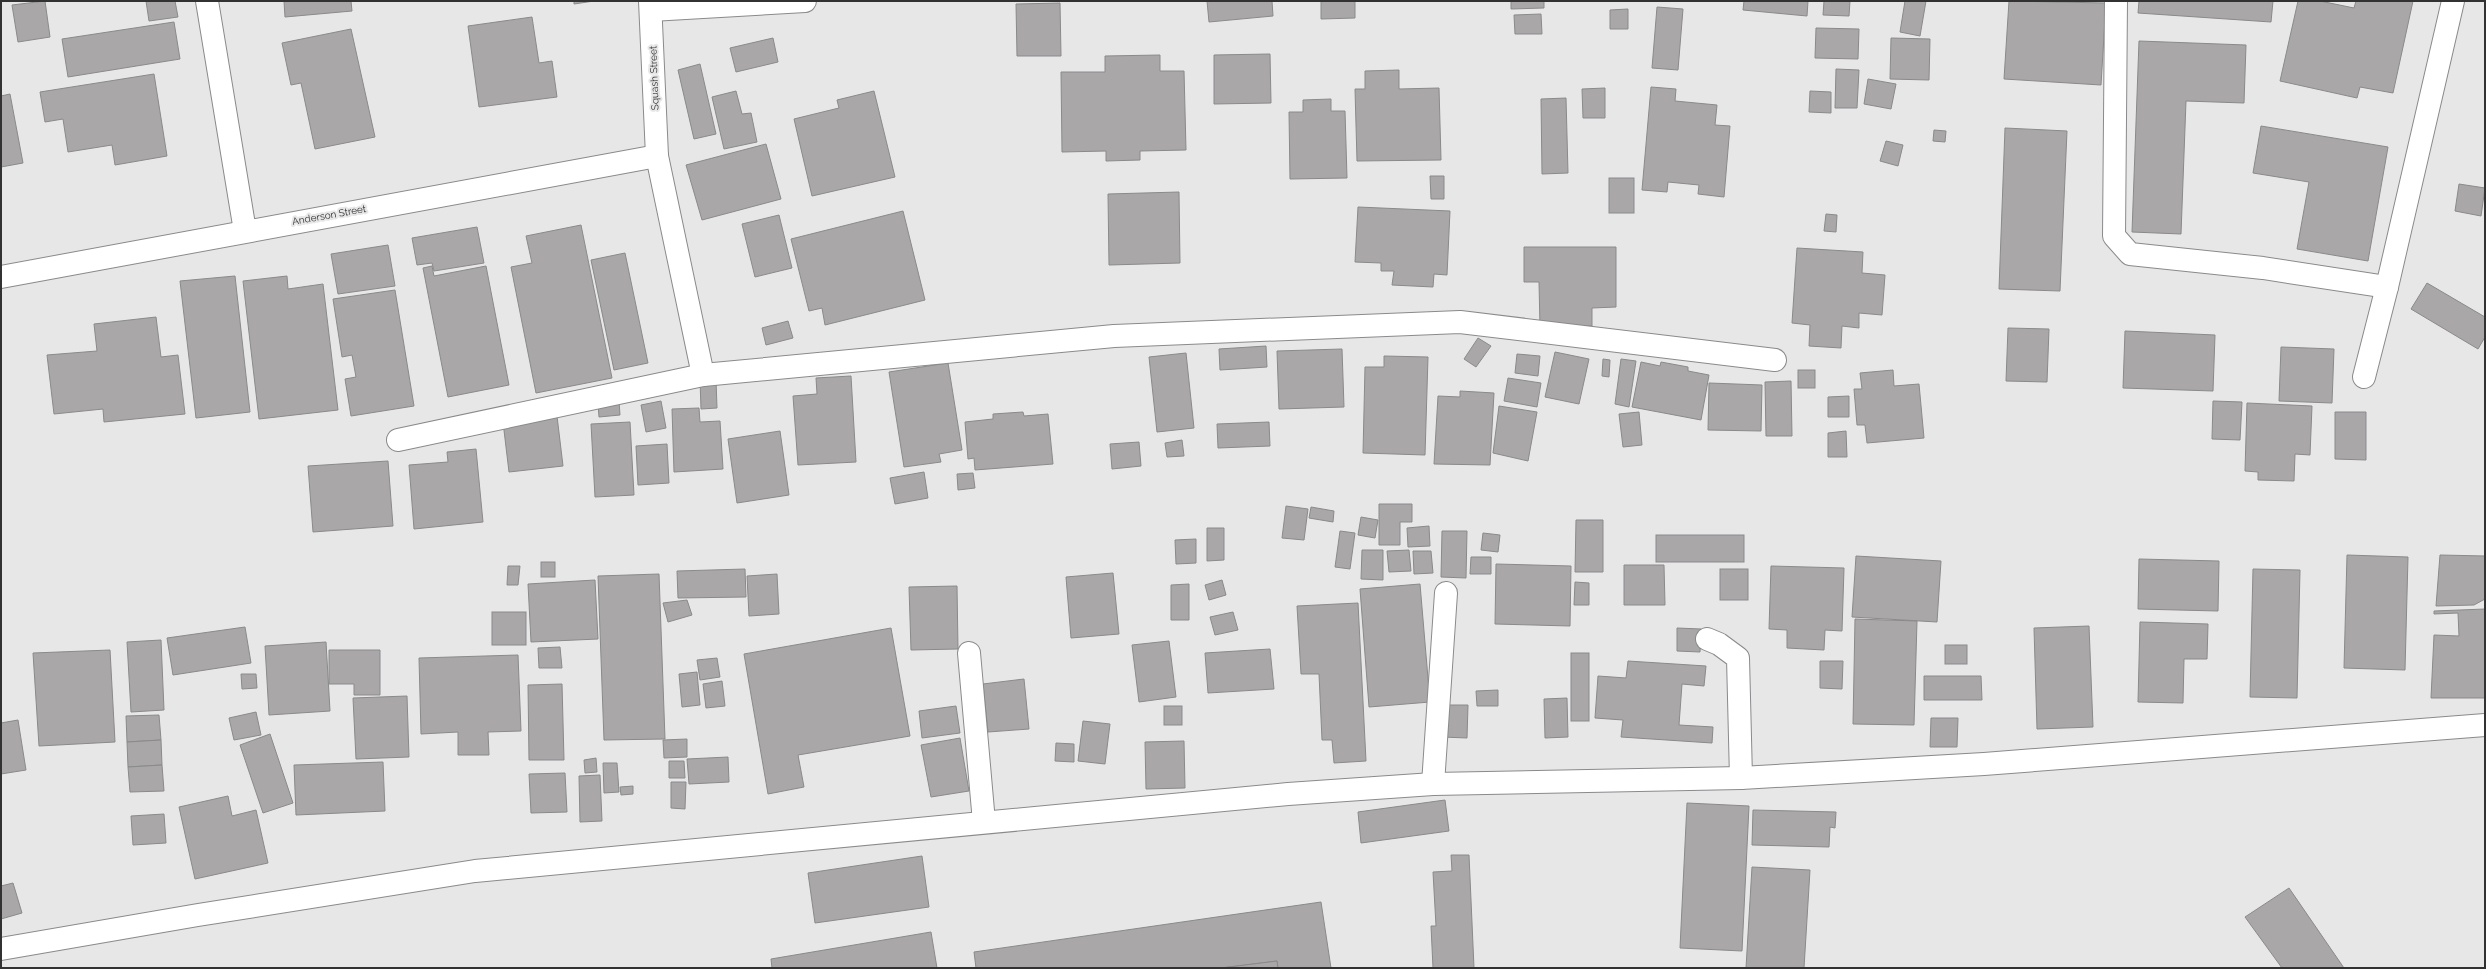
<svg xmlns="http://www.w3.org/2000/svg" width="2486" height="969" font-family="Raleway,sans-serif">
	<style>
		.building { fill: #a9a7a8; stroke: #8b8a8b }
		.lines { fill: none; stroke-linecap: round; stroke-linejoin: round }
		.minor-casing { stroke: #8a8a8c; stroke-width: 24 }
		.minor { stroke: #fff; stroke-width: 22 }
		.labels { text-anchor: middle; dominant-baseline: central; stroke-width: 4; stroke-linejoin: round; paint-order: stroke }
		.street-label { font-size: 10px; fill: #323233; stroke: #e7e7e8 }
	</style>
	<rect width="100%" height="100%" fill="#e7e7e8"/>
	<!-- building -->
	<g class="building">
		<polygon points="45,1 50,37 18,42 12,5"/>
		<polygon points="146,1 175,1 178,17 149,21"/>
		<polygon points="284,1 351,1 352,11 285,17"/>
		<polygon points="574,1 594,1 574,4"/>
		<polygon points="1207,1 1272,1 1273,16 1209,22"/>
		<polygon points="1321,1 1355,1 1355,18 1321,19"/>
		<polygon points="1511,1 1544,1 1544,8 1511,9"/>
		<polygon points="1744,1 1808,1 1807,16 1743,10"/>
		<polygon points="1824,1 1850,1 1849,16 1823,15"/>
		<polygon points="1905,1 1926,1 1920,36 1900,32"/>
		<polygon points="2009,1 2106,3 2101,85 2004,79"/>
		<polygon points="2139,1 2273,1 2271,22 2138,13"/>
		<polygon points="2298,1 2320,1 2354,8 2356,1 2413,1 2393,93 2360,87 2357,98 2280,81"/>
		<polygon points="1060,3 1061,56 1017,56 1016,4"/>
		<polygon points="1657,7 1683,9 1678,70 1652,68"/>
		<polygon points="1628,9 1628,29 1610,29 1610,10"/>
		<polygon points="1541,14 1542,34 1515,34 1514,15"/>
		<polygon points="532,17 539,63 552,61 557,97 479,107 468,26"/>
		<polygon points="174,22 180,59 68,77 62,39"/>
		<polygon points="1816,28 1859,29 1858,59 1815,58"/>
		<polygon points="351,29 375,137 315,149 301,83 291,85 282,43"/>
		<polygon points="773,38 778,62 736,72 730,48"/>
		<polygon points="1891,38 1930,39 1929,80 1890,79"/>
		<polygon points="2139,41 2246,45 2244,103 2186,101 2181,234 2132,232"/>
		<polygon points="1270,54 1271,103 1214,104 1214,55"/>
		<polygon points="1160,55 1160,71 1184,71 1186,150 1140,151 1140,160 1106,161 1106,151 1062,152 1061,72 1105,72 1105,56"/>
		<polygon points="700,64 716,134 694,139 678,70"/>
		<polygon points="1836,69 1859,70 1857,108 1835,108"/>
		<polygon points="1399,70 1399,89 1439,88 1441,160 1357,161 1355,89 1365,89 1365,71"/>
		<polygon points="154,74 167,156 115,165 112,145 68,152 63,119 45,122 40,92"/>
		<polygon points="1868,79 1896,84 1891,109 1864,104"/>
		<polygon points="1651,87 1676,89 1675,101 1717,105 1715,125 1730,126 1724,197 1698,194 1699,185 1668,182 1667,192 1642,190"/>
		<polygon points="1605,88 1605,118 1583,118 1582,89"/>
		<polygon points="736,91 742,114 751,113 757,142 724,149 712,97"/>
		<polygon points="874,91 895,177 812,196 794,119 839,108 837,100"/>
		<polygon points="1810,91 1831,92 1831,113 1809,112"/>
		<polygon points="10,94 23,163 1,167 1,96"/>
		<polygon points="1566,98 1568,173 1542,174 1541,99"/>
		<polygon points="1331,99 1331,111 1345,111 1347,178 1290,179 1289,112 1303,112 1303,100"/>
		<polygon points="2261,126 2388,147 2368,261 2297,249 2309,182 2253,173"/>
		<polygon points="2005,128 2067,131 2060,291 1999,289"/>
		<polygon points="1934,130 1946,131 1945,142 1933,141"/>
		<polygon points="1886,141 1903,145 1898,166 1880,161"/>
		<polygon points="766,144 781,199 702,220 686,165"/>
		<polygon points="1430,176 1444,176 1444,199 1431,199"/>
		<rect x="1609" y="178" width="25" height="35"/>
		<polygon points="2459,184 2485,188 2481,216 2455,211"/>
		<polygon points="1179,192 1180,263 1109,265 1108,194"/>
		<polygon points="1358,207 1450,211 1447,275 1434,274 1433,287 1392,285 1394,271 1381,271 1381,263 1355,262"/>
		<polygon points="903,211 925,300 825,325 822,308 809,311 791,239"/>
		<polygon points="1826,214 1837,215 1836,232 1824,231"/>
		<polygon points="779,215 792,268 755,277 742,224"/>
		<polygon points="581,225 612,378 536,393 511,267 532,263 526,236"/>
		<polygon points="477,227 484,263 434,271 432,263 417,265 412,238"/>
		<polygon points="388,245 395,286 338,294 331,254"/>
		<polygon points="1524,247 1616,247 1616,307 1592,308 1592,326 1540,327 1539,282 1524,282"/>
		<polygon points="1797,248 1863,252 1862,273 1885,275 1882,315 1859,313 1859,328 1842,326 1841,348 1809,346 1810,325 1792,323"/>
		<polygon points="625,253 648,363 614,370 591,260"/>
		<polygon points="432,266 434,276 486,266 509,385 448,397 423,268"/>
		<polygon points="235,276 250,412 196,418 180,281"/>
		<polygon points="287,276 288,289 323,284 338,410 259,419 243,281"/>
		<polygon points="2427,283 2485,317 2485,337 2478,349 2411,309"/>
		<polygon points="395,290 414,406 351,416 345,379 356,377 352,355 342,357 333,299"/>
		<polygon points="156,317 161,357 178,355 185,414 104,422 103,409 54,414 47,355 97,351 94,324"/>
		<polygon points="788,321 793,338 766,345 762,328"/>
		<polygon points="2008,328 2049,329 2047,382 2006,381"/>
		<polygon points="2125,331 2215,335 2213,391 2123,388"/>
		<polygon points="1478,338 1491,346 1476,367 1464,359"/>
		<polygon points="1266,346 1267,367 1220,370 1219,349"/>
		<polygon points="2281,347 2334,349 2332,403 2279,401"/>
		<polygon points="1342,349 1344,407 1279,409 1277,351"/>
		<polygon points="1555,352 1589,359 1579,404 1545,397"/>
		<polygon points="1186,353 1194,428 1157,432 1149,357"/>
		<polygon points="1517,354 1540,356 1538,376 1515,373"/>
		<polygon points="1384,356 1428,357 1425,455 1363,453 1365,367 1384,367"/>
		<polygon points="1603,359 1610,360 1609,377 1602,376"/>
		<polygon points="1621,359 1636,361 1629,407 1615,404"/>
		<polygon points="1641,362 1660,366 1661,362 1688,367 1688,371 1709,375 1701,420 1632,407"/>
		<polygon points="948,363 962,450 939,454 941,462 904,467 889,372"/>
		<rect x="1798" y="370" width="17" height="18"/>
		<polygon points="1893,370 1894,386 1919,384 1924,438 1867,443 1865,425 1857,425 1854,389 1862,389 1860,373"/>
		<polygon points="851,376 856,462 798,465 793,396 817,394 816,378"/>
		<polygon points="1508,378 1541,383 1537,407 1504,401"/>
		<polygon points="700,380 716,380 717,408 701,409"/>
		<polygon points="1791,381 1792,436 1766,436 1765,382"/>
		<polygon points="1709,383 1762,385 1761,431 1708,430"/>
		<polygon points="1460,391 1494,393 1490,465 1434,464 1438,396 1460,397"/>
		<polygon points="1849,396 1849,417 1828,417 1828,397"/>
		<polygon points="619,401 620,415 599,417 598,404"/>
		<polygon points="661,401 666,428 646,432 641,405"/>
		<polygon points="2213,401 2242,402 2240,440 2212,439"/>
		<polygon points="2247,403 2312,406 2310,455 2295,454 2294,481 2258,480 2258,472 2245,471"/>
		<polygon points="1499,406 1537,412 1528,461 1493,453"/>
		<polygon points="699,408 700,422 720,421 723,469 674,472 672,409"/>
		<polygon points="1023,412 1024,416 1048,414 1053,464 975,470 974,458 968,459 965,422 993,419 993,414"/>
		<polygon points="1639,412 1642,445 1623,447 1619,414"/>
		<polygon points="2335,412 2366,412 2366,460 2335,459"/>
		<polygon points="557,416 563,466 509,472 503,422"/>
		<polygon points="630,422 634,495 595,497 591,424"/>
		<polygon points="1269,422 1270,446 1218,448 1217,424"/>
		<polygon points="780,431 789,495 737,503 728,439"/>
		<polygon points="1846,431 1847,457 1828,457 1828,433"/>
		<polygon points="1182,440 1184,456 1167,457 1165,443"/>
		<polygon points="1139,442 1141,466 1112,469 1110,444"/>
		<polygon points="667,444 669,483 638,485 636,446"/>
		<polygon points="476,449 483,522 414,529 409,465 448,462 447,452"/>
		<polygon points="388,461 393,526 313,532 308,466"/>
		<polygon points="924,472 928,498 895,504 890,478"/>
		<polygon points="973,473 975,488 958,490 957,474"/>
		<polygon points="1379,504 1412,504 1412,522 1400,522 1400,545 1379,545"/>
		<polygon points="1286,506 1308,509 1304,540 1282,538"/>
		<polygon points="1311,507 1334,511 1333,522 1309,518"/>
		<polygon points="1361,517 1378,520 1375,538 1358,535"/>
		<polygon points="1576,520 1603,520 1603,572 1575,572"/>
		<polygon points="1429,526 1430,546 1408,547 1407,528"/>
		<polygon points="1207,528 1224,528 1224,560 1207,561"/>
		<polygon points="1340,531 1355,533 1350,569 1335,567"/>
		<polygon points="1442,531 1467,531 1466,578 1441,577"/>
		<polygon points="1483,533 1500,535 1498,552 1481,550"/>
		<rect x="1656" y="535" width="88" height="27"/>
		<polygon points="1196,539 1196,563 1176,564 1175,540"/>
		<polygon points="1362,550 1383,550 1383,580 1361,579"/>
		<polygon points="1409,550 1411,571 1389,572 1387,551"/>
		<polygon points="1413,551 1431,551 1433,573 1414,574"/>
		<polygon points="2347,555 2408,557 2405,670 2344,668"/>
		<polygon points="2440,555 2485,556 2485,599 2474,605 2436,606"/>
		<polygon points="1856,556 1941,561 1937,622 1852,617"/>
		<polygon points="1471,557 1491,557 1491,574 1470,574"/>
		<polygon points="2139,559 2219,561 2218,611 2138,609"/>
		<rect x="541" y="562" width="14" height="15"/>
		<polygon points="1496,564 1571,566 1570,626 1495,624"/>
		<polygon points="1624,565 1664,565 1665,605 1624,605"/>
		<polygon points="508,566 520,566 518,585 507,585"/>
		<polygon points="1771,566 1844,568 1842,631 1825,630 1824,650 1787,648 1787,630 1769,629"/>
		<polygon points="745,569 746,597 678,598 677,571"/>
		<rect x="1720" y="569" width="28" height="31"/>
		<polygon points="2253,569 2300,570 2297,698 2250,697"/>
		<polygon points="1113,573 1119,634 1071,638 1066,577"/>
		<polygon points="659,574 665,739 604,740 598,576"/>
		<polygon points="777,574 779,614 749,616 747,576"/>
		<polygon points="595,580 598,639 531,642 528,584"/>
		<polygon points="1222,580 1226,595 1209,600 1205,585"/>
		<polygon points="1575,582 1589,583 1589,605 1574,605"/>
		<polygon points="1189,584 1189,620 1171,620 1171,585"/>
		<polygon points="1420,584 1430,702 1369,707 1360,589"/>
		<polygon points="957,586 958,649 911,650 909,587"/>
		<polygon points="687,600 692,615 668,622 663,603"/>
		<polygon points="1358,603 1366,761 1334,763 1332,740 1322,740 1319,674 1301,674 1297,606"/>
		<polygon points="2485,609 2485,698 2431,698 2434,635 2459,636 2458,613 2434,614 2434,611"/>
		<rect x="492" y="612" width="34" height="33"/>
		<polygon points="1233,612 1238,630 1215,635 1210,617"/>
		<polygon points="1855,619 1917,621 1914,725 1853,724"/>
		<polygon points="2140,622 2208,624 2207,659 2184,659 2183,703 2138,702"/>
		<polygon points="2089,626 2093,727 2037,729 2034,628"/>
		<polygon points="245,627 251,663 173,675 167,638"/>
		<polygon points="891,628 910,736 798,755 804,787 768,794 744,654"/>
		<polygon points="1677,628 1701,629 1700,652 1677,651"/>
		<polygon points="161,640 164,710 131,712 127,642"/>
		<polygon points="1169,641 1176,697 1139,702 1132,645"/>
		<polygon points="326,642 330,711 269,715 265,646"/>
		<rect x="1945" y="645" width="22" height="19"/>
		<polygon points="560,647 562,668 539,668 538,648"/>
		<polygon points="1270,649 1274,689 1208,693 1205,653"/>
		<polygon points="110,650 115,742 39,746 33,653"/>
		<polygon points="329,650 380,650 380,695 354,695 354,684 329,684"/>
		<rect x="1571" y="653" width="18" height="68"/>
		<polygon points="518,655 521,731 488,732 489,755 458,755 458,732 421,734 419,658"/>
		<polygon points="717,658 720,677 700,680 697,660"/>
		<polygon points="1628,661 1706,666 1704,686 1682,684 1679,725 1713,727 1712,743 1621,737 1623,720 1595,718 1598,676 1626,678"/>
		<polygon points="1820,661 1843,661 1842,689 1820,688"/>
		<polygon points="697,672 700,705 682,707 679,674"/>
		<polygon points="241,674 256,674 257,688 242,689"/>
		<polygon points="1924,676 1981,676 1982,700 1924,700"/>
		<polygon points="1024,679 1029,729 988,732 983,684"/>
		<polygon points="722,681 725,706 706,708 703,684"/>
		<polygon points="562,684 564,760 529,760 528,685"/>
		<polygon points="1498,690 1498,706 1477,706 1476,691"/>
		<polygon points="407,696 409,757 356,759 353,698"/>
		<polygon points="1567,698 1568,737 1545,738 1544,699"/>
		<polygon points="1443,705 1468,705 1467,738 1442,737"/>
		<polygon points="956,706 960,733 922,738 919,711"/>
		<rect x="1164" y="706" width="18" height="19"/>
		<polygon points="256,712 261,735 234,740 229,718"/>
		<polygon points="159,715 161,740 127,742 126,716"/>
		<polygon points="1931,718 1958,718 1957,747 1930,747"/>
		<polygon points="18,720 26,770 1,774 1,723"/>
		<polygon points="1083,721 1110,724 1105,764 1078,761"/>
		<polygon points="270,734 293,803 263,813 240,745"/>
		<polygon points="960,738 969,791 931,797 921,745"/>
		<polygon points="687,739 687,757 664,758 663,740"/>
		<polygon points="161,740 162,765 128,767 127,742"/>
		<polygon points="1184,741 1185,788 1146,789 1145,742"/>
		<polygon points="1056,743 1074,744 1074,762 1055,761"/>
		<polygon points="728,757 729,782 689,784 687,759"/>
		<polygon points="596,758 597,772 585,773 584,760"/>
		<polygon points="669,761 684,761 685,778 669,778"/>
		<polygon points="383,762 385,811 296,815 294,765"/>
		<polygon points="603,763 617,763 619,792 604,793"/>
		<polygon points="162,765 164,791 130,792 128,767"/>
		<polygon points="565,773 567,812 531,813 529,774"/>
		<polygon points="600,775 602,821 580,822 579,776"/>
		<polygon points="671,782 686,782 685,809 671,808"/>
		<polygon points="633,786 633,794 621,795 620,787"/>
		<polygon points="228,796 232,816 256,810 268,863 195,879 179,807"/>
		<polygon points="1445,800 1449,831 1361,843 1358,812"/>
		<polygon points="1687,803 1749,806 1742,951 1680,948"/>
		<polygon points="1753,810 1836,812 1835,828 1830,827 1829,847 1752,845"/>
		<polygon points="164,814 166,843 133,845 131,816"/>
		<polygon points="1451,855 1469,855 1474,968 1433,968 1431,926 1436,926 1433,872 1452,871"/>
		<polygon points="922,856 929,907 815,923 808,873"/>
		<polygon points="1752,867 1810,870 1804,968 1746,968"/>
		<polygon points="13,883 22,913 1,919 1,886"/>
		<polygon points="2289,888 2344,968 2282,968 2245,917"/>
		<polygon points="1321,902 1331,968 1278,968 1277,961 1221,968 976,968 974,952"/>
		<polygon points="931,932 937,968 772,968 771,959"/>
		<polygon points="1277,961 1278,968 1221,968"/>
	</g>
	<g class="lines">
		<defs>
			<g id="minor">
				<polyline points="207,1 245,231"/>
				<polyline points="650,1 657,156 703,375"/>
				<polyline points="2116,1 2114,236 2130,254 2263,268 2387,287"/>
				<polyline points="651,10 805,1"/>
				<polyline points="1,277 657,156"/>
				<polyline points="2364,377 2387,287 2453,1"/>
				<polyline points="398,440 703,375 1114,336 1460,322 1775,360"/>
				<polyline points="1707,639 1719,644 1738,658 1741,778"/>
				<polyline points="969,653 984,822"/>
				<polyline points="1433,784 1446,593"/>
				<polyline points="1,949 198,915 475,871 1288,794 1433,784 1741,778 1984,764 2485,725"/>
			</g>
		</defs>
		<!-- minor casing -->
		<use href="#minor" class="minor-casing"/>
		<!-- minor -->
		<use href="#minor" class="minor"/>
	</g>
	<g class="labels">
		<!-- street labels -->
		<g class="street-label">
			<text transform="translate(654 78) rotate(-92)">Squash Street</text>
			<text transform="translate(329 215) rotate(-10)">Anderson Street</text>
		</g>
	</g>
	<!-- border -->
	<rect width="2486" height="969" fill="none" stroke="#323233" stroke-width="4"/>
</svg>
